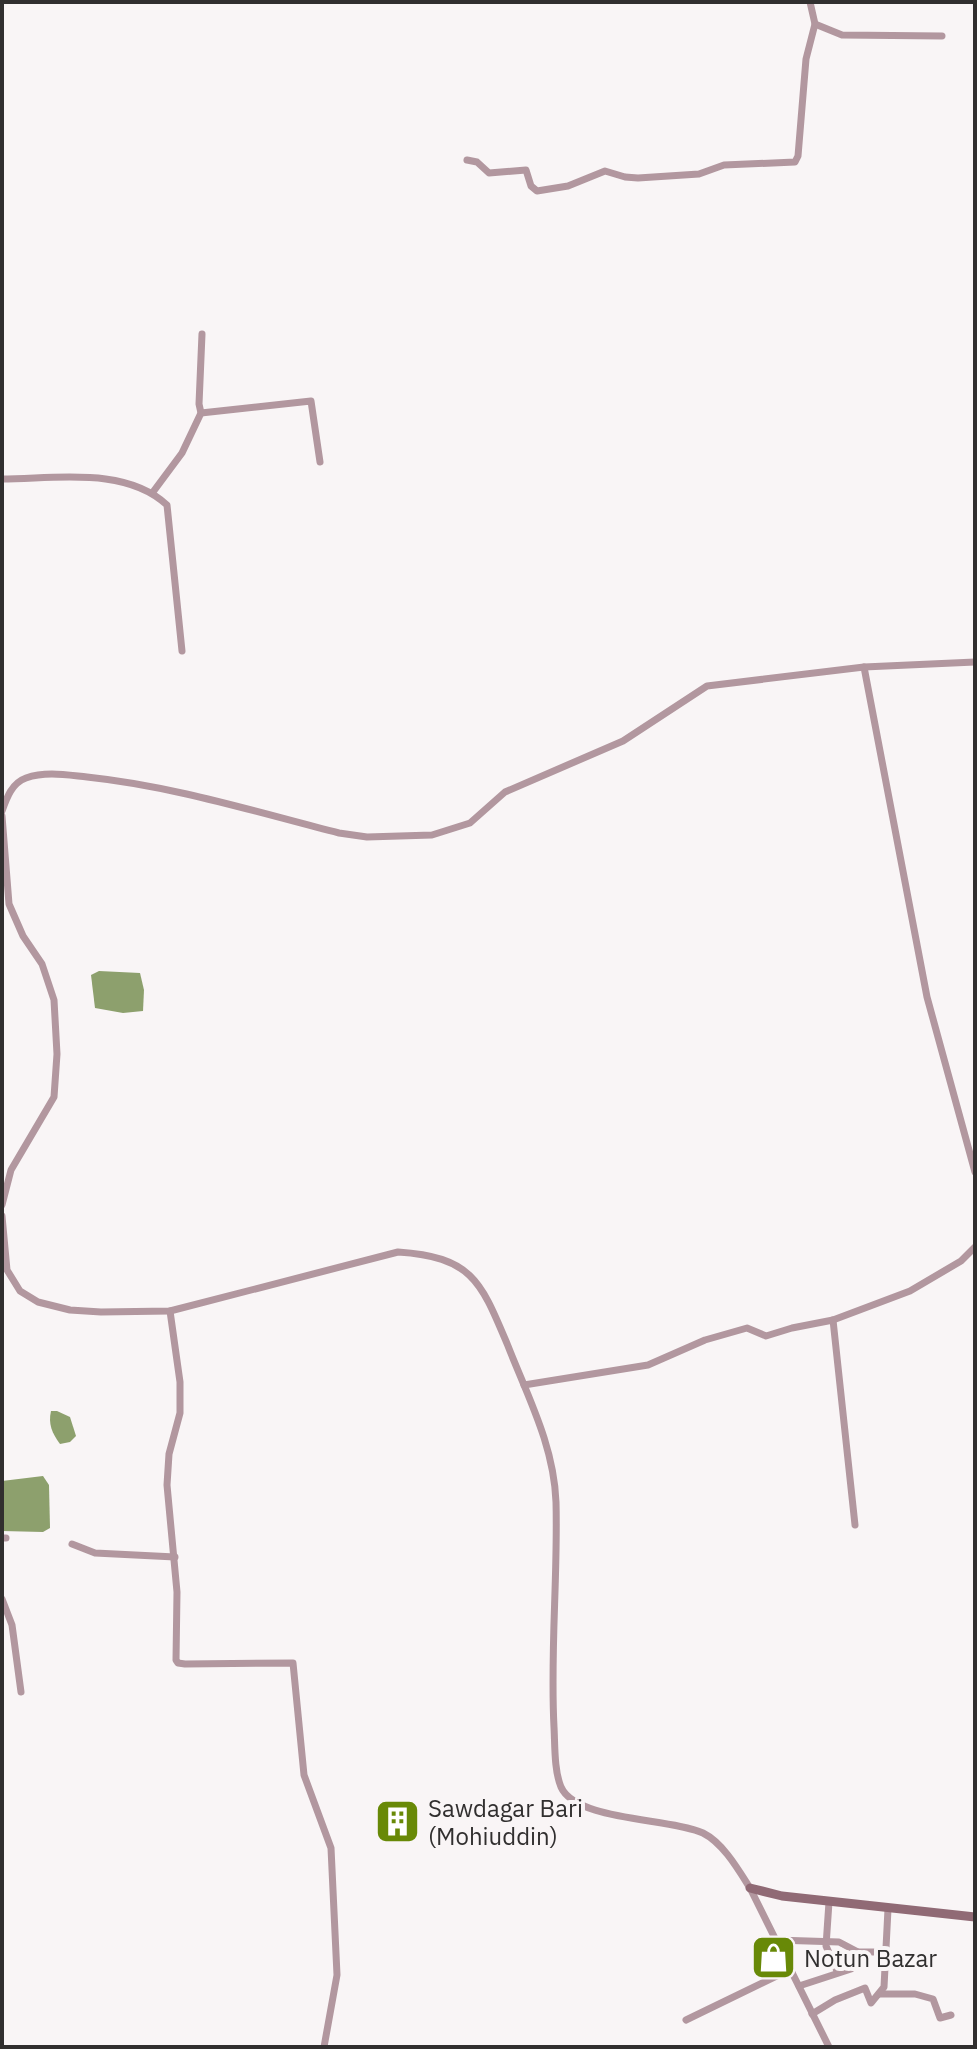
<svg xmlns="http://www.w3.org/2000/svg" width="977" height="2049" font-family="'IBM Plex Sans',sans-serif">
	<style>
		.water { fill: #8da06d }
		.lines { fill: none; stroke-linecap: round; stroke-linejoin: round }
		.street { stroke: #b2979f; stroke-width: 7 }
		.secondary { stroke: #906a75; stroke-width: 9 }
		.labels { text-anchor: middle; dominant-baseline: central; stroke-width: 8; stroke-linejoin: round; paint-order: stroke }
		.poi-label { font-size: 24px; fill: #312f2f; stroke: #f9f5f6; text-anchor: start }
	</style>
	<rect width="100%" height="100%" fill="#f9f5f6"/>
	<!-- water -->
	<g class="water">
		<polygon points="99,971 140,973 144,990 143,1011 123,1013 95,1008 91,975"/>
		<path d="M51,1411H57L70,1417L76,1436L70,1442L60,1444C52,1433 48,1424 51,1411Z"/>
		<polygon points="43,1476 49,1485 50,1528 43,1532 2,1531 2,1481"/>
	</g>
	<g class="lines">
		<!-- street -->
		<g class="street">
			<polyline points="810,2 815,24 842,35 942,36"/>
			<polyline points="467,160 477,162 489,173 526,170 531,186 537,191 568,186 605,171 625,177 638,178 699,174 724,165 795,162 798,156 806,59 815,24"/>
			<polyline points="201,413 311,401 320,462"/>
			<path d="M2,479C55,479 125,466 167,505L182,651"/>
			<polyline points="153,492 182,453 201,413 199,404 202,334"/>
			<polyline points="864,667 927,997 975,1172"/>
			<path d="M2,811C7,797 12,783 26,778C46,771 67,775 87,777C173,786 256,812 339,833L367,837L432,835L470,823L505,792L623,741L707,686L864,667L975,662"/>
			<polyline points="2,816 9,904 23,936 42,964 54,1000 57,1054 54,1097 11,1170 2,1205"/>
			<path d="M2,1216L7,1270L20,1291L38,1302L70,1310L101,1312L170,1311L398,1252C473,1257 481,1282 508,1346C528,1397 554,1446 556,1502C558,1577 550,1652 554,1727C555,1745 554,1770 561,1787C576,1821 670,1818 703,1833C723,1843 738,1869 750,1888L829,2047"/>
			<polyline points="170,1311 180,1382 180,1413 169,1454 167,1485 177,1592 176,1660 178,1663 185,1664 293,1663 304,1775 331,1848 337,1975 324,2047"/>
			<polyline points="833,1320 855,1525"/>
			<polyline points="524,1385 648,1365 705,1340 747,1328 766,1336 792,1328 833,1320 910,1291 961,1261 975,1247"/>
			<polyline points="2,1538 6,1538"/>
			<polyline points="72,1544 95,1553 175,1557"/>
			<polyline points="2,1599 12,1625 21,1692"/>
			<polyline points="829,1902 826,1946 837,1971"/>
			<polyline points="776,1940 839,1942 858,1952"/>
			<polyline points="799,1986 851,1969 856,1964 858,1952 885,1952"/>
			<polyline points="879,1994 915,1994 933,1999 940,2018 951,2015"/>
			<polyline points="812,2014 835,2000 865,1988 871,2003 884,1987 888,1909"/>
			<polyline points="686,2020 791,1969"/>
		</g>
		<!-- secondary -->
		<polyline class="secondary" points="750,1888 782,1896 975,1917"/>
	</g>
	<!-- icons -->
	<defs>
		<symbol id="building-square" viewBox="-11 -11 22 22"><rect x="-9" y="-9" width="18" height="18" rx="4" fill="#688907" stroke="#f9f5f6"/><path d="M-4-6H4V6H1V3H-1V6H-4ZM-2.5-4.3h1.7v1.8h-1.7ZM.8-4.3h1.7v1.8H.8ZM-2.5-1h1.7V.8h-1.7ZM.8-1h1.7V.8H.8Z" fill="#fff"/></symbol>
		<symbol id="shop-square" viewBox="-11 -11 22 22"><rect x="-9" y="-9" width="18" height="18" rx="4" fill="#688907" stroke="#f9f5f6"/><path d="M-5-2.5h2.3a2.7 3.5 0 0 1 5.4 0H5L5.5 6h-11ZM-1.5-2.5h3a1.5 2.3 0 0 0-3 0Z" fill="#fff"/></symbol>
	</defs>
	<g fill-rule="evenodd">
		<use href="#building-square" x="372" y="1796" width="51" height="51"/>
		<use href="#shop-square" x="748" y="1932" width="51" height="51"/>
	</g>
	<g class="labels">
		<!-- poi labels -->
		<g class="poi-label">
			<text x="428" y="1808">Sawdagar Bari<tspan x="428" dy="28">(Mohiuddin)</tspan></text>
			<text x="804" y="1958">Notun Bazar</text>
		</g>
	</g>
	<!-- border -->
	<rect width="977" height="2049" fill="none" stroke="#312f2f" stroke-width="8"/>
</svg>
